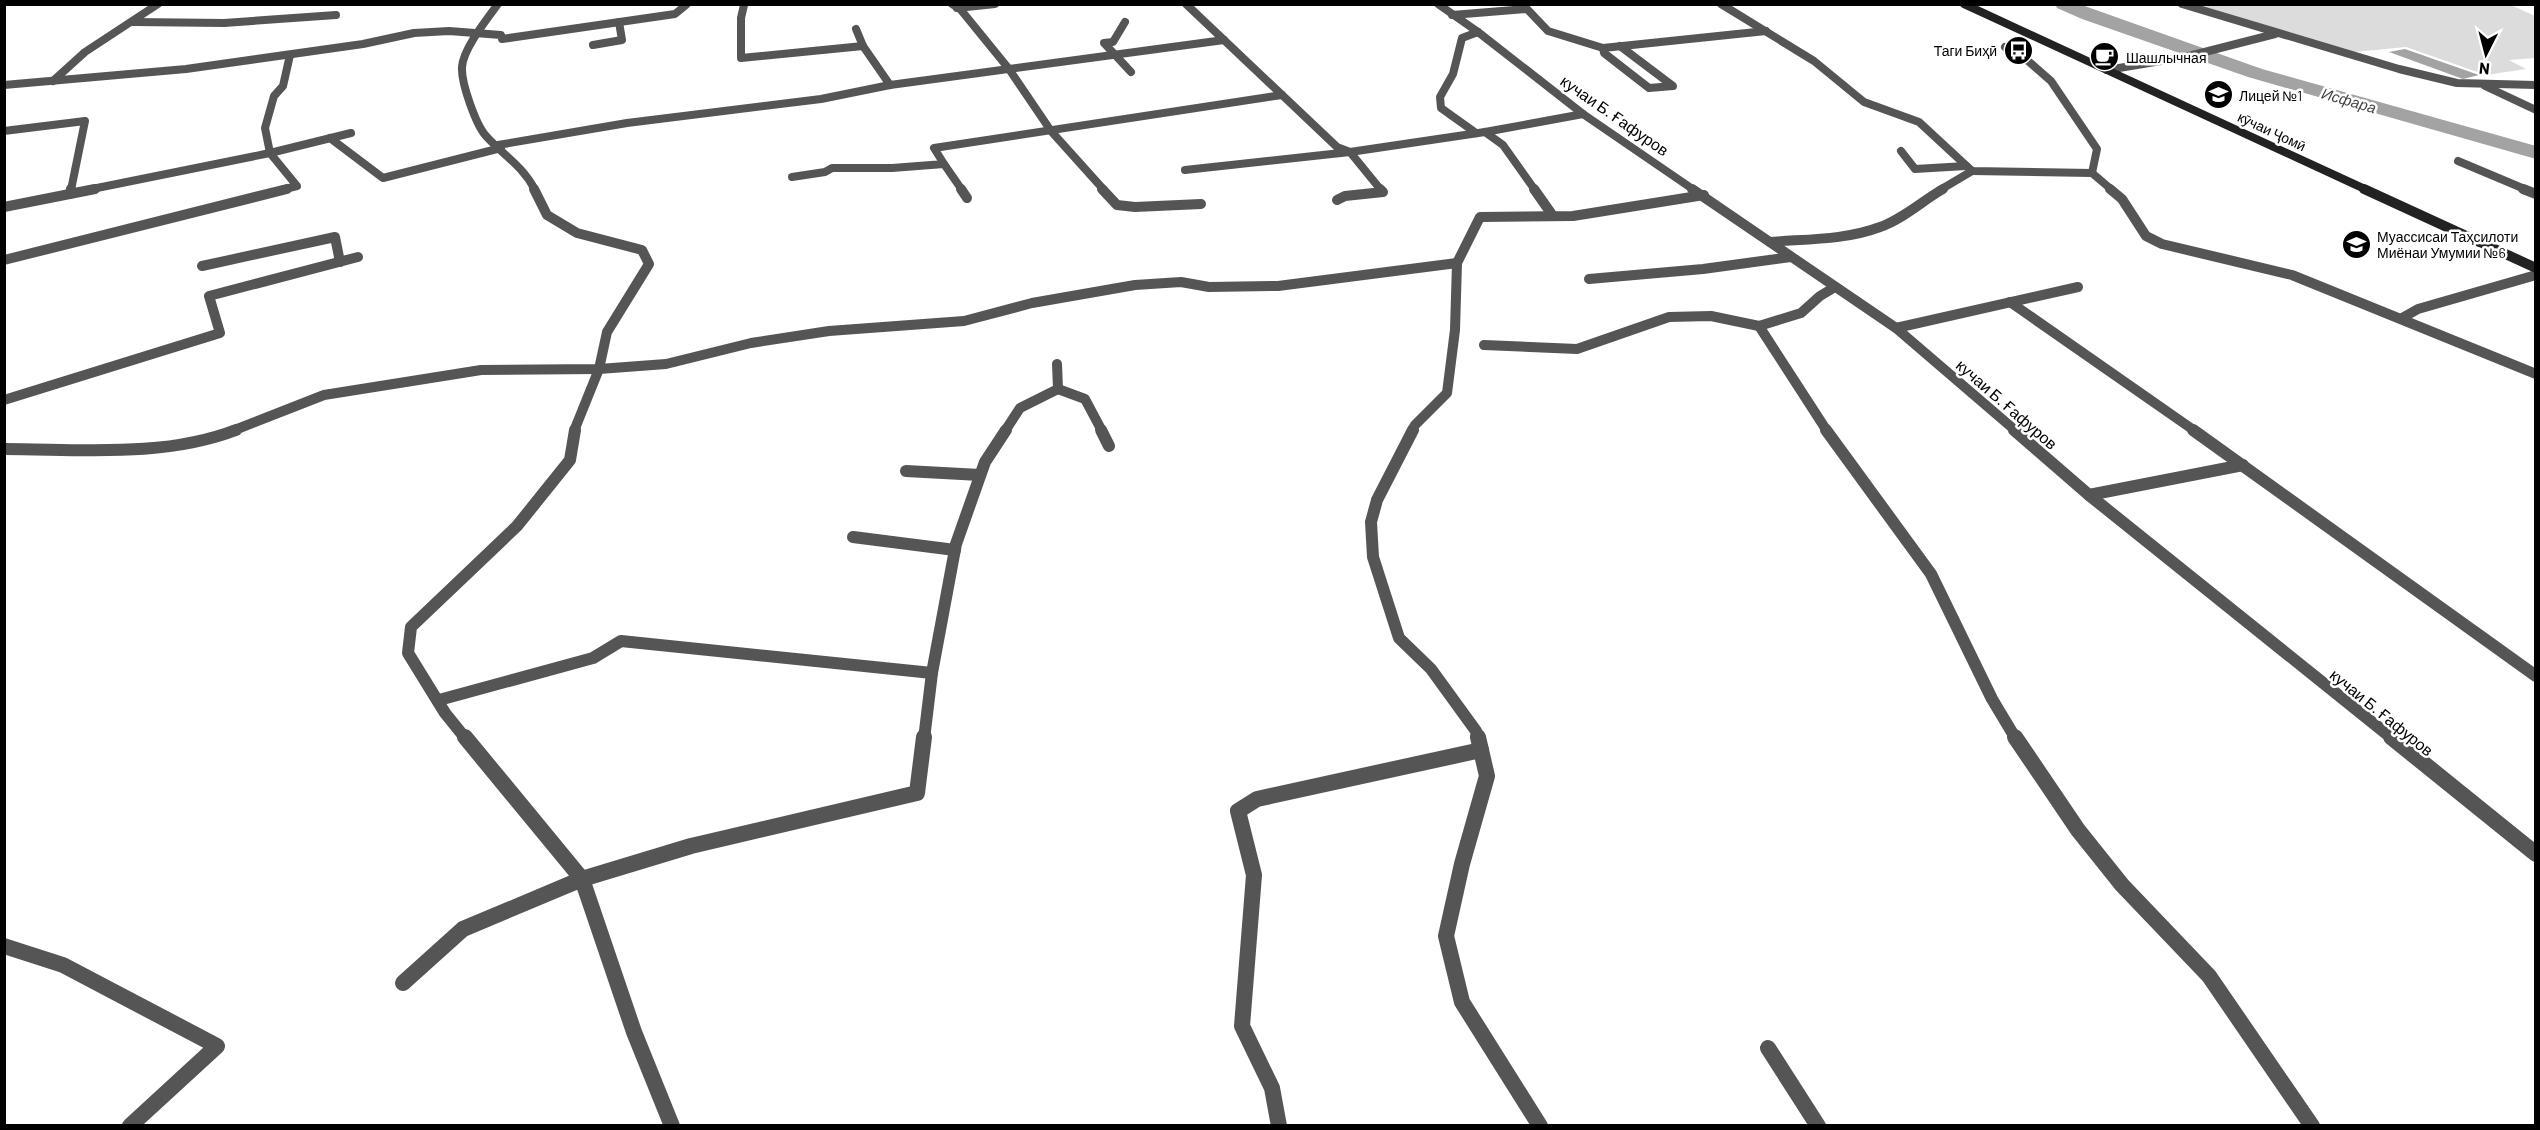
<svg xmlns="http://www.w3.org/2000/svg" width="2540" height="1130" font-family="Barlow,sans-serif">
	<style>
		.green { fill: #dcdcdc }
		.water { fill: #a3a3a3 }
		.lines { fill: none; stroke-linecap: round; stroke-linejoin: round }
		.river { fill: #a3a3a3; fill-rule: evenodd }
		.minor-far3 { stroke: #555; stroke-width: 8 }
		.minor-far2 { stroke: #555; stroke-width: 10 }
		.minor-far1 { stroke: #555; stroke-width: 12 }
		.minor { stroke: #555; stroke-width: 16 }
		.tertiary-far3 { stroke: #555; stroke-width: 8 }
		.tertiary-far2 { stroke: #555; stroke-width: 10 }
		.tertiary-far1 { stroke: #555; stroke-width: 12 }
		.tertiary { stroke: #555; stroke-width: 16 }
		.secondary-far1 { stroke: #222; stroke-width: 8 }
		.secondary { stroke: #222; stroke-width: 10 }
		.labels { text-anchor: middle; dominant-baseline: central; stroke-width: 5; stroke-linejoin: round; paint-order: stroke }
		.far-poi-label { font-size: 14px; fill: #000; stroke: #fff; text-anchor: start }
		.far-street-label { font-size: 14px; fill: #000; stroke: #fff }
		.far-water-label { font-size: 15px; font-style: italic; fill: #444; stroke: #fff }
		.street-label { font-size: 16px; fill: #000; stroke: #fff }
	</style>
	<rect width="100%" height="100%" fill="#fff"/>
	<!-- green -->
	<polygon class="green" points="2182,5 2511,5 2535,16 2535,58 2509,60 2526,69 2486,75 2406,47 2344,53"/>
	<!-- water -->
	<polygon class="water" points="2405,49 2479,75 2463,79 2389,52"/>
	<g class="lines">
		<!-- river -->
		<polygon class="river" points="2055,4 2079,4 2262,69 2536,146 2536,159 2248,77 2082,19 2057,8"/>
		<!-- minor-far3 -->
		<g class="minor-far3">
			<path d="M498,4C487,19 463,49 462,67C461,83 476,125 486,136C503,155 523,166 535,190"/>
			<polyline points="952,4 961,10 1009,69 1051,131 1104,190"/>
			<polyline points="1186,4 1337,147 1350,152 1485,132 1583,114"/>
			<polyline points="1721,4 1814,61 1864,102 1919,122 1972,171 2092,173 2112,190"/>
			<polyline points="2182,4 2399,69 2457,83 2536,85"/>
			<polyline points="744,5 741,18 741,58 863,46"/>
			<polyline points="957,8 995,4"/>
			<polyline points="1452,15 1527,9 1548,31 1603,48 1766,31"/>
			<polyline points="133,22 224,23 336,15"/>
			<polyline points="1125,22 1113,42 1104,43 1131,72"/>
			<polyline points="856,29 863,46 890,85"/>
			<polyline points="593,45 622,40 619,22"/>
			<polyline points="2005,47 2027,60 2051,81 2097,149 2092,173"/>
			<polyline points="1603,48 1604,53 1649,88 1673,86 1620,46"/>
			<polyline points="2107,70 2185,57 2275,34"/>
			<polyline points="53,81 85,52 158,4"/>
			<polyline points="4,85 186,69 363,44 414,33 449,31 501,35 502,39 675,14 686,5"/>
			<polyline points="2485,86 2536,110"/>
			<polyline points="4,131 85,121 71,190"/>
			<polyline points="1485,132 1503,145 1535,190"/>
			<polyline points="1476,133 1441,108 1440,97 1453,74 1462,38 1478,32"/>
			<polyline points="330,138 383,178 501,148"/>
			<polyline points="498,145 627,123 821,99 890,85 1224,40"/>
			<polyline points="1901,151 1915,169 1966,166"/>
			<polyline points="2458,161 2527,190"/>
			<polyline points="944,164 962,190"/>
			<polyline points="1185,170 1350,152 1381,190"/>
			<polyline points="792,177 825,172 832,168 892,168 944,164 934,148 1282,95"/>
			<polyline points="87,190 270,153 351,133"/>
			<polyline points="281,190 297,186 270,153 265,128 274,96 283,86 290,55"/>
			<polyline points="1940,190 1972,171"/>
		</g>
		<!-- minor-far2 -->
		<g class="minor-far2">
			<polyline points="534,189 547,215 577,233 642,250 649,264 607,332 599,369 574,431"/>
			<polyline points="961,189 967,198"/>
			<polyline points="1102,189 1117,205 1135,207 1201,204"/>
			<polyline points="1534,189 1553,216"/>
			<polyline points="2110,189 2122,199 2146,236 2162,244 2292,275 2536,374"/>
			<polyline points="2523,189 2536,194"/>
			<polyline points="70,194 71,189"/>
			<polyline points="1337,200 1345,196 1383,192 1380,189"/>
			<polyline points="4,207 95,189"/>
			<path d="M1770,242C1806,239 1846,240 1880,227C1903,219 1922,201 1943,189"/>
			<polyline points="4,260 287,189"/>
			<polyline points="202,266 335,237 340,262"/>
			<polyline points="1589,279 1703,269 1791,257"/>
			<polyline points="2010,302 2195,431"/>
			<polyline points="2402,318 2418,309 2536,275"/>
			<polyline points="1759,326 1827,431"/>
			<polyline points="1896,328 2078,287"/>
			<polyline points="1484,345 1577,349 1669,317 1711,316 1759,326 1801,313 1820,296 1835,287"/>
			<polyline points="1058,389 1085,399 1102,431"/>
			<polyline points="4,400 220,333 209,296 358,257"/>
			<polyline points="232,431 324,395 481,370 599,369 666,364 751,343 829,331 964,321 1032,303 1135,285 1181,282 1209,287 1278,286 1457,263"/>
			<polyline points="1005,431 1020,408 1058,389 1057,364"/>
			<polyline points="1412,431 1415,425 1447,393 1455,330 1457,263 1480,217 1573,216 1704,195"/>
		</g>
		<!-- minor-far1 -->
		<g class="minor-far1">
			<polyline points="1101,430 1109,446"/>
			<polyline points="1413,430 1377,500 1371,522 1373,557 1399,638 1431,669 1476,731 1478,739"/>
			<polyline points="1826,430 1931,574 1992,699 2016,739"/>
			<polyline points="2193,430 2536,676"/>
			<path d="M4,449C80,449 163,458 236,430"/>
			<polyline points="906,471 980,475"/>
			<polyline points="2089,495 2243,465"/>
			<polyline points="853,537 955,550"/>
			<polyline points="439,700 593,658 621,641 932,673"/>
			<polyline points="466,739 445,713 408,653 411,627 517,526 570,460 575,430"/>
			<polyline points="924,739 932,673 956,544 985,462 1006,430"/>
		</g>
		<!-- minor -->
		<g class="minor">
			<polyline points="465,737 582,879 634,1032 672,1126"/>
			<polyline points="1478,737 1487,776 1462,864 1446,936 1462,1002 1540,1126"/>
			<polyline points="2015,737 2078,830 2122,885 2209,976 2312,1126"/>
			<polyline points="4,946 63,965 217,1046 130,1126"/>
			<polyline points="403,983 463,929 582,879 691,846 917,793 924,737"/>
			<polyline points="1768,1048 1818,1126"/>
			<polyline points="1279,1126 1272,1088 1242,1026 1254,875 1238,811 1257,799 1481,750"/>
		</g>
		<!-- tertiary-far3 -->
		<polyline class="tertiary-far3" points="1438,4 1478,32 1583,114 1694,190"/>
		<!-- tertiary-far2 -->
		<polyline class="tertiary-far2" points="1692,189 1896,328 2016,431"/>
		<!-- tertiary-far1 -->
		<polyline class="tertiary-far1" points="2014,430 2089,495 2393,739"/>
		<!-- tertiary -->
		<polyline class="tertiary" points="2391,737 2536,854"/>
		<!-- secondary-far1 -->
		<polyline class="secondary-far1" points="1964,4 2367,190"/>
		<!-- secondary -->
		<polyline class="secondary" points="2364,189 2536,268"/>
	</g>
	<!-- icons -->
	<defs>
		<symbol id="bus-disc" viewBox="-11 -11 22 22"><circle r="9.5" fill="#000" stroke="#fff"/><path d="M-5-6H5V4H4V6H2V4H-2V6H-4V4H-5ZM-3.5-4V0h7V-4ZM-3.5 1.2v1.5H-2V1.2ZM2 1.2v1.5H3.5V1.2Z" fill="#fff"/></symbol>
		<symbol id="cafe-disc" viewBox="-11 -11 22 22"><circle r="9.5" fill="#000" stroke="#fff"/><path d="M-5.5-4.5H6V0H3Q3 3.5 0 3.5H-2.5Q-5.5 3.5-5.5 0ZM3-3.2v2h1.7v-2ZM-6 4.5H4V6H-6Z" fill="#fff"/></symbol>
		<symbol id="school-disc" viewBox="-11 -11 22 22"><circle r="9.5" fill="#000" stroke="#fff"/><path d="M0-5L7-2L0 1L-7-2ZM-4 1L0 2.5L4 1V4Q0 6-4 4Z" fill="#fff"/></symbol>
	</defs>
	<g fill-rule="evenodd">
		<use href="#bus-disc" x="2002" y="34" width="33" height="33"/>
		<use href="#cafe-disc" x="2088" y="40" width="33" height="33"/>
		<use href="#school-disc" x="2202" y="78" width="33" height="33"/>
		<use href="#school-disc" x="2340" y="228" width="33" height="33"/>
	</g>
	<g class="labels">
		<!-- far-poi labels -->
		<g class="far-poi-label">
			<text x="1997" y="50" text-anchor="end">Таги Биҳӣ</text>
			<text x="2126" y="57">Шашлычная</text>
			<text x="2239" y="95">Лицей №1</text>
			<text x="2377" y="236">Муассисаи Таҳсилоти<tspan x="2377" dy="16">Миёнаи Умумии №6</tspan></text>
		</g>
		<!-- far-street labels -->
		<g class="far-street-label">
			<text transform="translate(2272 131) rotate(25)">кӯчаи Ҷомӣ</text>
		</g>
		<!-- far-water labels -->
		<g class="far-water-label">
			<text transform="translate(2349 100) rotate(16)">Исфара</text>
		</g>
		<!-- street labels -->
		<g class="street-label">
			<text transform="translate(1615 115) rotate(35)">кучаи Б. Ғафуров</text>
			<text transform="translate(2007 404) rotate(41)">кучаи Б. Ғафуров</text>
			<text transform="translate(2382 712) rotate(39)">кучаи Б. Ғафуров</text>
		</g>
	</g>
	<!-- border -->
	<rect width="2540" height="1130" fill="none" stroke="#000000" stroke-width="12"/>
	<!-- north arrow -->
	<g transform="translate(2486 54) rotate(186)" stroke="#ffffff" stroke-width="4.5" paint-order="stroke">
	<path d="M0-4.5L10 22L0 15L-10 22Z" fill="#000000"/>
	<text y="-9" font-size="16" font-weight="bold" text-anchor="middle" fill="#000000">N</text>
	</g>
</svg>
